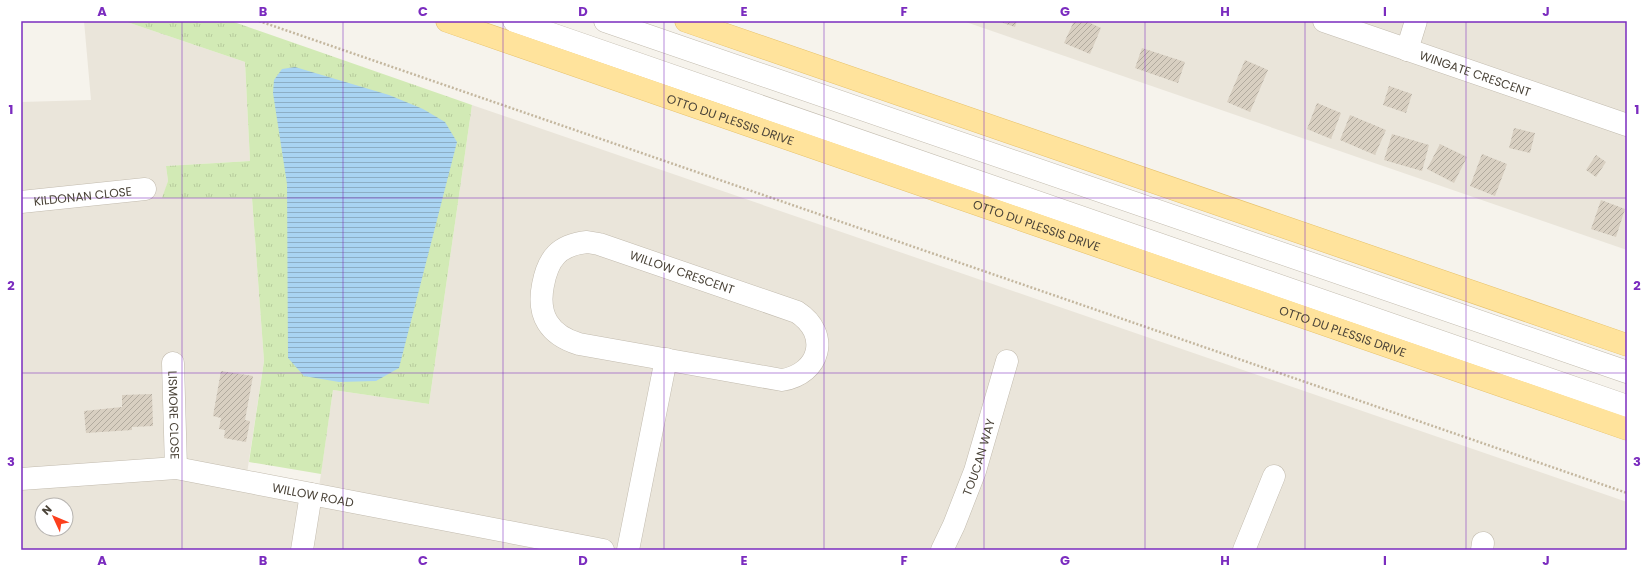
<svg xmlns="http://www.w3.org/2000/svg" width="1648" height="571" font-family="Poppins,sans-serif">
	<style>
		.residential { fill: #eae5da; fill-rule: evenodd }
		.grass { fill: url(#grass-tufts) }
		.water { fill: url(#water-rules) }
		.building { fill: url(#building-hatch) }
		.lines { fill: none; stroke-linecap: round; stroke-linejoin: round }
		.minor-casing { stroke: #c2bbae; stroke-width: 23 }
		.major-casing { stroke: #e6c16a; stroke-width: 23 }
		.path { stroke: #c4b79f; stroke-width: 2.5; stroke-dasharray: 2 2; stroke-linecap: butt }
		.minor { stroke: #fff; stroke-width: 22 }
		.major { stroke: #ffe39c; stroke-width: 22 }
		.grid { fill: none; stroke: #7b2cbf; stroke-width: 1; stroke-opacity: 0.55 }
		.labels { text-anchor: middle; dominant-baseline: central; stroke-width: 3.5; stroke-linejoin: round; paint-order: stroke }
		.street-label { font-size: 12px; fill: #4b4439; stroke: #fff }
		.neatline { fill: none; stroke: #7b2cbf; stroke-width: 1.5 }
		.grid-label { font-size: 13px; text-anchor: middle; font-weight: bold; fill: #7b2cbf }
	</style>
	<defs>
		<pattern id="grass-tufts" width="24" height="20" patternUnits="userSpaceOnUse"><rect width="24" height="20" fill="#d2eab5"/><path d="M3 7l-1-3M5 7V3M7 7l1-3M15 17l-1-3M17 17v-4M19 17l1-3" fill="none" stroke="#b6ca9c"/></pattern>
		<pattern id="water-rules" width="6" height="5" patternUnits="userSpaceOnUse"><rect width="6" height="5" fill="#a9d4f2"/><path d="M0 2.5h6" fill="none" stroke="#8caec5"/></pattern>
		<pattern id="building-hatch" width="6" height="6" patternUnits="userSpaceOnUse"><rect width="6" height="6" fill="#d8cfc1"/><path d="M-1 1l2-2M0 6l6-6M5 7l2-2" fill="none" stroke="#b1aa9e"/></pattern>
	</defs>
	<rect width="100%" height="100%" fill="#f6f3ec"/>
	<!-- residential -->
	<g class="residential">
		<path d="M84,21H124L245,62L250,161L166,166L168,181L163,198H252L264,361L246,480L318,494L333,390L429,404L472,105L1627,502V550H21V102L91,100ZM42,505H66V529H42Z"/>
		<polygon points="963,21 1627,21 1627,250"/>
	</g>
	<!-- grass -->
	<polygon class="grass" points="124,21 231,21 472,105 429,404 333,390 321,474 249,462 264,361 252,198 162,198 168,181 166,166 250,161 245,62"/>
	<!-- water -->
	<polygon class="water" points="295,67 389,95 423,109 445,122 457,142 399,368 376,381 339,382 304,376 288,358 287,184 273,93 274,80 282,69"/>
	<!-- building -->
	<g class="building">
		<polygon points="997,21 1017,21 1015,27"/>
		<polygon points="1074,21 1086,21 1101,28 1090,54 1064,43"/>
		<polygon points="1142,48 1185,62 1178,83 1135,68"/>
		<polygon points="1245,60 1268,70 1250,112 1227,102"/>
		<polygon points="1389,86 1412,94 1406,113 1383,105"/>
		<polygon points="1317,103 1341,113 1331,139 1307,129"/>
		<polygon points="1350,115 1386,130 1375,155 1340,140"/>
		<polygon points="1514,128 1535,133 1530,153 1509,148"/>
		<polygon points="1392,134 1429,145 1422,171 1384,160"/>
		<polygon points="1440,144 1467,157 1454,183 1427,169"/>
		<polygon points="1482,154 1507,164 1495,196 1470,186"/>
		<polygon points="1596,155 1606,162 1596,177 1586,170"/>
		<polygon points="1601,200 1625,209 1616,237 1591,229"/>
		<polygon points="221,371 253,376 245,420 250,421 246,442 224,438 225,430 219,429 221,418 213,416"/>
		<polygon points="152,394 153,426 132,427 132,430 86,433 84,411 122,407 122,395"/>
	</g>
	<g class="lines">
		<defs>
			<g id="minor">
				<polyline points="514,21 1627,406"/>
				<polyline points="605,21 1627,372"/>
				<path id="s1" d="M1324,21L1627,125"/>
				<polyline points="1407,50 1416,21"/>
				<path id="s2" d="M21,202L145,189"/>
				<path d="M587,242L599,244L797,312C831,334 820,374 782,380L579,344C549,335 537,315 543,285C548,258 559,245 587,242Z"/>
				<path id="s3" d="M173,363L176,468"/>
				<path id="s4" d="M21,479L176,468L603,550"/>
				<polyline points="302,550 311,494"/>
				<polyline points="628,550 666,359"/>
				<path id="s5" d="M942,550L954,525L975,471L1007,361"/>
				<polyline points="1244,550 1274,476"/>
				<polyline points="1482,550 1483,543"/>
			</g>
			<g id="major">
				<path id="s6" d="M447,21L1627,429"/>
				<polyline points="686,21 1627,345"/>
			</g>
		</defs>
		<!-- minor casing -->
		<use href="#minor" class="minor-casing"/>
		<!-- major casing -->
		<use href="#major" class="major-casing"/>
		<!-- path -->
		<polyline class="path" points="259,21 1627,493"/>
		<!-- minor -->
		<use href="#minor" class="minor"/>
		<!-- major -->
		<use href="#major" class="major"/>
	</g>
	<!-- grid -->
	<path class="grid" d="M182,21V550M343,21V550M503,21V550M664,21V550M824,21V550M984,21V550M1145,21V550M1305,21V550M1466,21V550M21,198H1627M21,373H1627"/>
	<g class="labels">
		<!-- street labels -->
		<g class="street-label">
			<text stroke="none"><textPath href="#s1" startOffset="160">WINGATE CRESCENT</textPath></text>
			<text stroke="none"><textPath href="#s6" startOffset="300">OTTO DU PLESSIS DRIVE</textPath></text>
			<text stroke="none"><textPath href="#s2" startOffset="62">KILDONAN CLOSE</textPath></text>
			<text stroke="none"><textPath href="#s6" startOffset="624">OTTO DU PLESSIS DRIVE</textPath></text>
			<text transform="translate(682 272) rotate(19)">WILLOW CRESCENT</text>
			<text stroke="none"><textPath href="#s6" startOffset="948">OTTO DU PLESSIS DRIVE</textPath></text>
			<text stroke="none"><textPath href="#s3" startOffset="52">LISMORE CLOSE</textPath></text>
			<text stroke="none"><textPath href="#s5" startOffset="100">TOUCAN WAY</textPath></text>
			<text stroke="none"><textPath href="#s4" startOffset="295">WILLOW ROAD</textPath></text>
		</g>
	</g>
	<!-- border -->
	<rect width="1648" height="571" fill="none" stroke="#ffffff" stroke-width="44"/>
	<!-- north arrow -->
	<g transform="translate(54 517) rotate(314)"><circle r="19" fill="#ffffff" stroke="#b7b4b0"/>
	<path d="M0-3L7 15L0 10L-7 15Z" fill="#fc3f1d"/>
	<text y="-6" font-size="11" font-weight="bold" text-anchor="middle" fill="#4b4439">N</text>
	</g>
	<rect x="22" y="22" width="1604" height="527" class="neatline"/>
	<g class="grid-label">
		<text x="102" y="16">A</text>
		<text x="263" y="16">B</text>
		<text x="423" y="16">C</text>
		<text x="583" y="16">D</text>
		<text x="744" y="16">E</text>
		<text x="904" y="16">F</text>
		<text x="1065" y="16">G</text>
		<text x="1225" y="16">H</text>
		<text x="1385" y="16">I</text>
		<text x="1546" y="16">J</text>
		<text x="11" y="114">1</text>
		<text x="1637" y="114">1</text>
		<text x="11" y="290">2</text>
		<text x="1637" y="290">2</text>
		<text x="11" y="466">3</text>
		<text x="1637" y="466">3</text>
		<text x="102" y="565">A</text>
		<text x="263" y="565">B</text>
		<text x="423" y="565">C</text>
		<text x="583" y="565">D</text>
		<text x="744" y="565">E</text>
		<text x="904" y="565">F</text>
		<text x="1065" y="565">G</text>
		<text x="1225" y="565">H</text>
		<text x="1385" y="565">I</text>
		<text x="1546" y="565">J</text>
	</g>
</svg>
